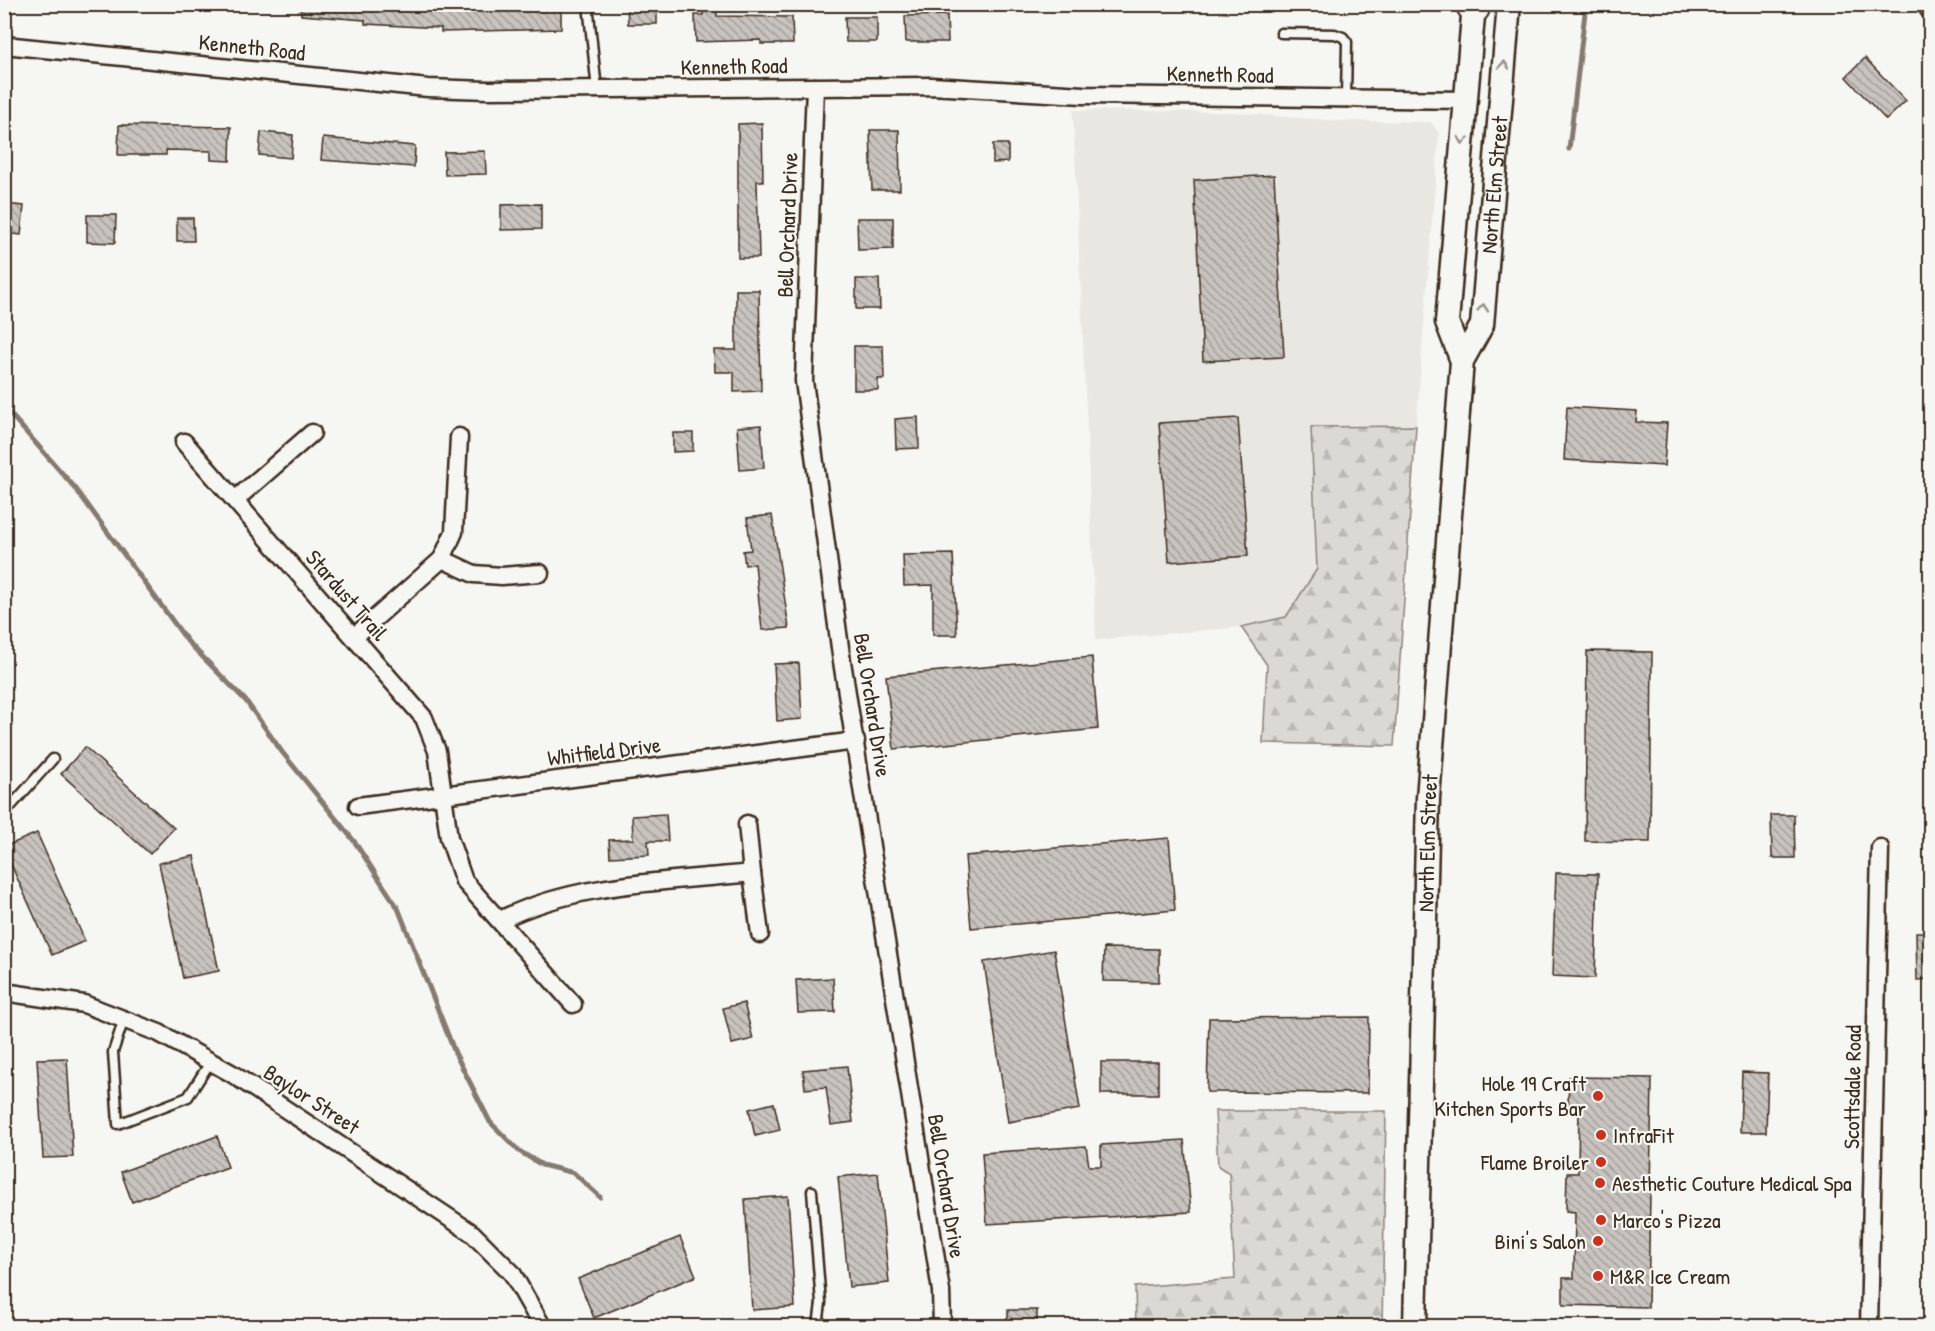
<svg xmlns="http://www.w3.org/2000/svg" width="1935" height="1331" font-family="'Patrick Hand',sans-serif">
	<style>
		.built { fill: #e8e7e2 }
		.forest { fill: url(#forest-firs); stroke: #8a8278; stroke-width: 1.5 }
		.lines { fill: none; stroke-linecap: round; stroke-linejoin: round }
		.stream { stroke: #857a71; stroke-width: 5 }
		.building { fill: url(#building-back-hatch); stroke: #3b2a1e; stroke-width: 1.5 }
		.service-casing { stroke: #3b2a1e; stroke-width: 13 }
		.minor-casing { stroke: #3b2a1e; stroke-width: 21 }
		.secondary-casing { stroke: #3b2a1e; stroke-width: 27 }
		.motorway-casing { stroke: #3b2a1e; stroke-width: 34 }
		.service { stroke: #f6f6f2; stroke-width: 8 }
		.minor { stroke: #f6f6f2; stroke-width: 16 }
		.secondary { stroke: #f6f6f2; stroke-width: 22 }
		.motorway { stroke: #f6f6f2; stroke-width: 30 }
		.oneway { stroke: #989088 }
		.poi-dot { fill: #c8321e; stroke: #f6f6f2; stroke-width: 2 }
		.labels { text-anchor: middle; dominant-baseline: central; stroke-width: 4.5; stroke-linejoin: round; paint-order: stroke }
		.street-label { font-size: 22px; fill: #3b2a1e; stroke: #f6f6f2 }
		.poi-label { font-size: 22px; fill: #3b2a1e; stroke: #f6f6f2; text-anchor: start }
	</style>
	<defs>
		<pattern id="forest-firs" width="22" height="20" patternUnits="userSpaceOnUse" patternTransform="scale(1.5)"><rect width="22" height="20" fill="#dad9d3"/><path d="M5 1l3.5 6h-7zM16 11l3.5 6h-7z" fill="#bcbab5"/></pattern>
		<pattern id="building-back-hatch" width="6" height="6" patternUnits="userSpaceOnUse" patternTransform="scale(1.5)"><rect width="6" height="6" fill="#c8c3be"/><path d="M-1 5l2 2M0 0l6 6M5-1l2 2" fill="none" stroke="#a49f9a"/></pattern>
	</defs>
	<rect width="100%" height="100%" fill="#f6f6f2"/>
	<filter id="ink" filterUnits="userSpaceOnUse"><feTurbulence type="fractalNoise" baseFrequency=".0167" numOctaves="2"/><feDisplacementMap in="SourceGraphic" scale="12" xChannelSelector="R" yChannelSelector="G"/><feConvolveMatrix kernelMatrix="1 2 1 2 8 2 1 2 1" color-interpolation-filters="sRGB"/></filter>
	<g filter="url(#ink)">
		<!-- built -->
		<polygon class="built" points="1073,110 1227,112 1339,121 1431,122 1439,134 1416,426 1311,427 1317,569 1286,617 1241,627 1096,640"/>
		<!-- forest -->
		<g class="forest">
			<polygon points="1416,426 1394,746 1263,743 1267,665 1241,627 1286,617 1317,569 1311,427"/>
			<polygon points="1215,1111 1386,1111 1382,1326 1136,1326 1135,1287 1235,1279 1229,1173 1218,1166"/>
		</g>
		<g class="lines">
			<!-- stream -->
			<g class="stream">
				<polyline points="1569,149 1586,4"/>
				<polyline points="4,407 76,489 188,642 246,701 282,752 354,841 398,908 455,1053 490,1122 519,1151 542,1165 574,1173 600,1197"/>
			</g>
		</g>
		<!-- building -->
		<g class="building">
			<polygon points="301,4 561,4 561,29 441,32 441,28 365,24 365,20 301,15"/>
			<polygon points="627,4 657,4 657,24 628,24"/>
			<polygon points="703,4 716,4 717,16 792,17 793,44 761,44 761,40 696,42 695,15 703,15"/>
			<polygon points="947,15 948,42 906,42 905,16"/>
			<polygon points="845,17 877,17 877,42 846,42"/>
			<polygon points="1865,58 1906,101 1886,120 1846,77"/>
			<polygon points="762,123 763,181 757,181 759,258 738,258 738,124"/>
			<polygon points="119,125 231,127 230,161 211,160 211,151 166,150 166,155 118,155"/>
			<polygon points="870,130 899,130 900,190 872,190"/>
			<polygon points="261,132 293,135 291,158 259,155"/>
			<polygon points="323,138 415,146 414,167 321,160"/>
			<polygon points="993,144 1008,144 1008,162 993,163"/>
			<polygon points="485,151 486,174 445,175 444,152"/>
			<polygon points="1274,175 1284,357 1203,361 1194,180"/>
			<polygon points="4,204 24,206 21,235 4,233"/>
			<polygon points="541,204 541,229 501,230 501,205"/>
			<polygon points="87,215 116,215 115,243 87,242"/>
			<polygon points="177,218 193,218 194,241 177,241"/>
			<polygon points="857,218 893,218 893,249 858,250"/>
			<polygon points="856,279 879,279 880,309 856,309"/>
			<polygon points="736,290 759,290 761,391 734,392 734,372 715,372 714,350 736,350"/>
			<polygon points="854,346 883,346 884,379 878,379 878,390 854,390"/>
			<polygon points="1567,407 1637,411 1636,422 1667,423 1664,466 1564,460"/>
			<polygon points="918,417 919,448 896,449 895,419"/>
			<polygon points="1238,418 1248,556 1169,562 1159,423"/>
			<polygon points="761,425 764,468 740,470 737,427"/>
			<polygon points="673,433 693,433 693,451 673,452"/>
			<polygon points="772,515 789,628 762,630 755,564 745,565 743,551 751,550 747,518"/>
			<polygon points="953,554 957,635 933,635 933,585 904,586 903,555"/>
			<polygon points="1587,651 1652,652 1650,842 1585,841"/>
			<polygon points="1092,657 1098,729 894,749 886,676"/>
			<polygon points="799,663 802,719 777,721 774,664"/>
			<polygon points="85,747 174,828 150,854 61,774"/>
			<polygon points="666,814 668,841 648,841 649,855 610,857 609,840 633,839 632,816"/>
			<polygon points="1771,815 1794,815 1795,858 1772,858"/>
			<polygon points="37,833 85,941 52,955 4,849 4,847"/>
			<polygon points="1169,838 1175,910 971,928 965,856"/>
			<polygon points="194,856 219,971 183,978 159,863"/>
			<polygon points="1556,873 1598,874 1595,978 1552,976"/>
			<polygon points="1916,932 1930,932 1930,979 1917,980"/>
			<polygon points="1104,948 1159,949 1159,982 1103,981"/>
			<polygon points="1054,950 1080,1109 1008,1122 984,962"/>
			<polygon points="833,978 835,1012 798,1013 796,980"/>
			<polygon points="744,1003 753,1039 732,1044 723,1008"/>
			<polygon points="1369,1017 1368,1093 1207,1092 1209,1018"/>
			<polygon points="67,1058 73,1157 43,1158 37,1059"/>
			<rect x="1101" y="1062" width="57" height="32"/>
			<polygon points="847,1066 853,1122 831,1125 826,1087 805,1089 803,1070"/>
			<polygon points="1742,1072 1768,1073 1766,1132 1740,1132"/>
			<polygon points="1569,1077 1652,1078 1648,1307 1563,1305 1563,1278 1574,1278 1575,1212 1566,1211 1567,1173 1578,1173 1579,1105 1568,1105"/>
			<polygon points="774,1103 780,1130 755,1136 749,1109"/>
			<polygon points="217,1136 228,1167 132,1202 121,1172"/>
			<polygon points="1184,1140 1191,1212 987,1224 982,1153 1086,1146 1089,1166 1101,1166 1101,1145"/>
			<polygon points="878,1173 889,1283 849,1287 838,1177"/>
			<polygon points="788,1196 795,1307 752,1310 745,1199"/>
			<polygon points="680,1237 696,1276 594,1318 578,1279"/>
			<rect x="1008" y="1310" width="29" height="16"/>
		</g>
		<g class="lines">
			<defs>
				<g id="service">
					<polyline points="588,4 597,90"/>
					<polyline points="1281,33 1335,34 1343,37 1347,42 1346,98"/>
					<polyline points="4,814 53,759"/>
					<polyline points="124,1019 113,1052 118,1124 188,1097 211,1061"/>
					<polyline points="812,1191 821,1303 818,1326"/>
				</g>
				<g id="minor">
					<polyline points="1925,4 1930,11"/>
					<polyline points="4,45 428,88 488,90 931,86 1083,95 1466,100"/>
					<polyline points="815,87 804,381 841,655 941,1291 942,1326"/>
					<polyline points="184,442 424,718 437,751 449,838 464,881 573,1004"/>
					<polyline points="235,500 312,433"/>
					<polyline points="442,559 474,574 502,576 540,573"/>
					<polyline points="354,637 442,559 454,532 459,437"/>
					<polyline points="358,806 856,741"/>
					<polyline points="747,824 752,873"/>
					<path d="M500,920C577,882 667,882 752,873L760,934"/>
					<polyline points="4,992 84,1004 159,1033 231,1073 472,1233 512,1273 542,1326"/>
					<polyline points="1869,1326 1880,848"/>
				</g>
				<g id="secondary">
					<path id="s1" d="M1462,361L1482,325L1509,4"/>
					<path id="s2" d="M1415,1326L1428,798L1462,361L1447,322L1474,4"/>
				</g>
				<polyline id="motorway" points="1471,4 1474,8"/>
			</defs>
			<!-- service casing -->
			<use href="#service" class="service-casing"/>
			<!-- minor casing -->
			<use href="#minor" class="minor-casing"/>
			<!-- secondary casing -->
			<use href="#secondary" class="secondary-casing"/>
			<!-- motorway casing -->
			<use href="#motorway" class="motorway-casing"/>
			<!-- service -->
			<use href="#service" class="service"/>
			<!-- minor -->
			<use href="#minor" class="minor"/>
			<!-- secondary -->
			<use href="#secondary" class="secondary"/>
			<!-- motorway -->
			<use href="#motorway" class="motorway"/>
		</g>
		<!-- one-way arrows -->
		<defs><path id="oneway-chevron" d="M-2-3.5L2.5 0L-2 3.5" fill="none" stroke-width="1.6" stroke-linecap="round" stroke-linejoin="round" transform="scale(1.5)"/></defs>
		<g class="oneway">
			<use href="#oneway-chevron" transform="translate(1504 65) rotate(-85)"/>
			<use href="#oneway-chevron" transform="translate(1463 140) rotate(95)"/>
			<use href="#oneway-chevron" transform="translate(1483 308) rotate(-85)"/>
		</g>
	</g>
	<!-- markers -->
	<g class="poi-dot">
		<circle cx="1598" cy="1096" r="6"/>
		<circle cx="1601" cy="1135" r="6"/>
		<circle cx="1601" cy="1162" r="6"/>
		<circle cx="1600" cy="1183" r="6"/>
		<circle cx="1601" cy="1220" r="6"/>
		<circle cx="1598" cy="1241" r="6"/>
		<circle cx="1598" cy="1276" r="6"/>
	</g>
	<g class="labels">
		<!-- street labels -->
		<g class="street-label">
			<text transform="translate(252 47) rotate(6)">Kenneth Road</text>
			<text transform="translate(734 66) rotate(-1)">Kenneth Road</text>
			<text transform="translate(1220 74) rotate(1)">Kenneth Road</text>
			<text stroke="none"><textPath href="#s1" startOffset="182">North Elm Street</textPath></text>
			<text transform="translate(787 225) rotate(-88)">Bell Orchard Drive</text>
			<text transform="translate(347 595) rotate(49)">Stardust Trail</text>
			<text transform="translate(873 705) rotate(81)">Bell Orchard Drive</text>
			<text transform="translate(604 751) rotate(-7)">Whitfield Drive</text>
			<text stroke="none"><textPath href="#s2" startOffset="483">North Elm Street</textPath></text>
			<text transform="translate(1852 1087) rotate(-89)">Scottsdale Road</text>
			<text transform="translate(312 1099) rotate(33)">Baylor Street</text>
			<text transform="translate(947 1186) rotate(81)">Bell Orchard Drive</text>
		</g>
		<!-- poi labels -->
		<g class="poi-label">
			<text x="1586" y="1083" text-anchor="end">Hole 19 Craft<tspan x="1586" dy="25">Kitchen Sports Bar</tspan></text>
			<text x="1613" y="1135">InfraFit</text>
			<text x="1589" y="1162" text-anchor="end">Flame Broiler</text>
			<text x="1612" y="1183">Aesthetic Couture Medical Spa</text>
			<text x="1613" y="1220">Marco's Pizza</text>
			<text x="1586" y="1241" text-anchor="end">Bini's Salon</text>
			<text x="1610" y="1276">M&amp;R Ice Cream</text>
		</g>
	</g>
	<!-- margin -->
	<rect width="1935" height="1331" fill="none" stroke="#f6f6f2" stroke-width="24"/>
	<rect x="12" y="12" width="1911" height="1307" fill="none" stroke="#3b2a1e" stroke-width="2" filter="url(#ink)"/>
</svg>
